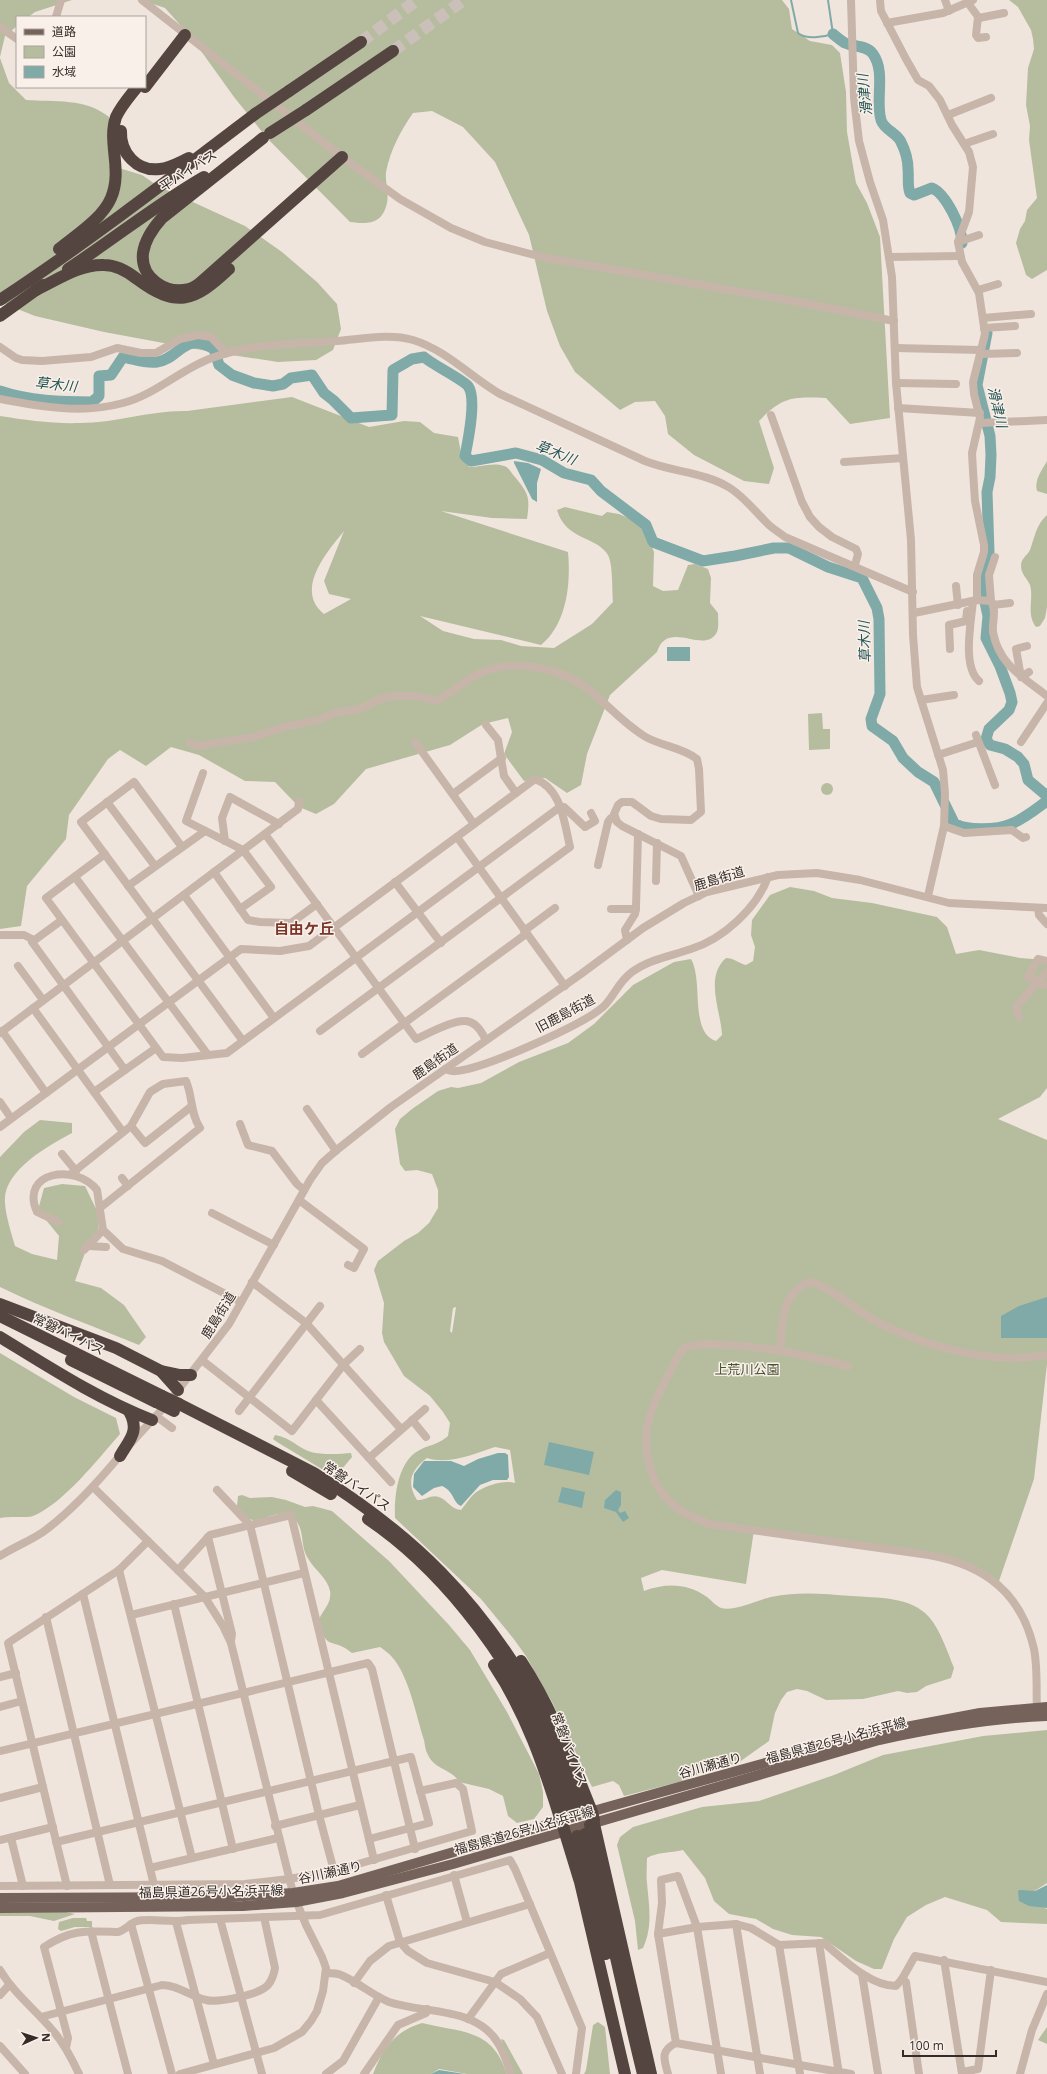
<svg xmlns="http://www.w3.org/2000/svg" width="1047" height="2074" font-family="'Open Sans','Noto Sans JP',sans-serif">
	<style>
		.green { fill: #b6bd9e; fill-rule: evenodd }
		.water { fill: #7faaa8 }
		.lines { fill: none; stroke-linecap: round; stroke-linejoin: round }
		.stream { stroke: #7faaa8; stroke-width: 2 }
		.river { stroke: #7faaa8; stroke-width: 11 }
		.highway-tunnel { stroke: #cbc0b9; stroke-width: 12; stroke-dasharray: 12 6; stroke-linecap: butt }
		.minor { stroke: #c7b5aa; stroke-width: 8 }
		.major { stroke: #75625b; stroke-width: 10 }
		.highway { stroke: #554541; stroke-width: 12 }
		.highway-bridge { stroke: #554541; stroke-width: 12 }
		.labels { text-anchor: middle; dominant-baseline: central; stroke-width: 3; stroke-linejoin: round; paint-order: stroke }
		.street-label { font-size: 13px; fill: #352c29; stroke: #f8f0e9 }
		.park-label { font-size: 13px; fill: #47512f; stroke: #f8f0e9 }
		.water-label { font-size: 14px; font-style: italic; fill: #225352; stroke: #f8f0e9 }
		.quarter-label { font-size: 15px; font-weight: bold; fill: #7c3629; stroke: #f8f0e9 }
	</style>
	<rect width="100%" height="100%" fill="#f0e5dd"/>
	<!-- green -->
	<g class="green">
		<polygon points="0,0 72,0 35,12 28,17 17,17 17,26 5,36 0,57"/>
		<path d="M141,0H782L789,9L792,29L810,41L832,45L840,53L846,92L847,132L856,183L867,203L880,237L890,418L850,424L826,398C792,397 784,396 759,421L774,468L769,484L744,481L694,455L668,434L665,416L655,401L635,402L620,410L575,372L560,346L547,311L529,235L495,162L463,127L432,111L413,113C401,130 390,151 386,172C385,182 389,193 387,203C382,225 368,224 350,222L267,138L234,97L191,37L165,8Z"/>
		<polygon points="1009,0 1047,0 1047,270 1032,279 1026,275 1016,243 1020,229 1025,221 1027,210 1037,198 1029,140 1030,126 1026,105 1028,68 1034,49 1033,39 1031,30 1018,7"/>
		<path d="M0,58L9,83L26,100C55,102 86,98 109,117V165L142,175L158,186L245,226L282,252L317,282L337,304L341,329L333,350L316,360L278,362L212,352L104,332L35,316L0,302Z"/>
		<path d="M292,397L369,427L404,421L420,422L434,433L458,437L461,453L469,467C480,467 493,462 504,466C509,467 511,473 515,477C529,494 530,497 527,519L492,518L441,511L568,552C571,583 567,624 541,645L420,616L443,631L474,639L501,640L521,646L554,648L592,624L613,602C612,591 613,564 608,555C597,536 566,541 557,510L565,507L602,516L607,512L619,514L643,524L654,552L653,586L663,591L678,590L688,565L695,564L708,569L711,578L710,603L718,613C718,619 719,627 717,632C705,656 668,618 657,652L610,695L587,754L581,785L567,793L545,778L524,781L504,754L512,732L508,718L483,724L450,745L366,769L334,804L316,814L299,807L275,782L245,781L199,755L171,747L146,766L120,750L108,759L69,815L66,839L27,886L21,926L0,929V416C26,420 53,424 80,423C116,423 151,410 187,411ZM344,531L324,581L329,594L351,599L324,614C294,590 327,552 344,531Z"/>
		<path d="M1047,461V494L1037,491C1034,480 1042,470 1047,461Z"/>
		<path d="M1047,515V607L1045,618L1040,626L1036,627C1026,614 1034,599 1030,585C1027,578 1021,574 1021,566C1021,558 1027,556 1030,550C1035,536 1036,525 1047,515Z"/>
		<polygon points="822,713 823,729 830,729 830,749 809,750 808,714"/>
		<circle cx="827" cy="789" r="6"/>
		<path d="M790,887L814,891L832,898L872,903L937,917L947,927L956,954L979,950L1020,958L1047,960V1088L1040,1097L998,1119L1047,1140V1364L1034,1479L998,1584L952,1559L754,1530L746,1584L662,1570L641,1578L644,1591C666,1583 687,1583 707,1597C711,1600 716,1606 721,1608C733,1612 758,1600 771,1597C801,1591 823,1594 852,1596C877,1598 911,1596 929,1617C940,1629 948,1653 954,1668L951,1678L926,1686L917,1692L907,1693L898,1691L863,1699L826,1700L807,1691L797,1689L787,1692L781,1700L775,1713L769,1741L738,1763L706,1771L679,1782L624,1796L619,1785L613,1781L592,1787L553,1704L526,1656L513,1638L481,1599L395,1518C394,1496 398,1462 418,1451C430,1444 436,1446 448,1436L450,1423L443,1412L430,1396L404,1376L384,1342L382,1333L384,1303L374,1270L378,1261L404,1241L418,1233L429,1223L438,1208V1190L432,1174L417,1170L405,1171L400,1164L395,1129L400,1119L412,1109L438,1091L451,1087L458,1088L481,1083L519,1062L568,1043L594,1024L633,985L674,962L691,959C704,982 689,1032 716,1041L722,1035C721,1011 704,977 726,958C734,958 738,963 746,965L753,961L755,947L751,935L752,920L770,895ZM456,1307L452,1333L450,1331L453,1308ZM495,1447L510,1450L515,1483C504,1480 488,1485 478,1491C472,1494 466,1504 461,1510C450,1509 448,1500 439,1497C431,1494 424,1501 417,1500C406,1482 411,1470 427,1458C447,1465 475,1454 495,1447Z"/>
		<path d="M40,1120L72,1123V1133C48,1146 2,1171 5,1203C6,1217 11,1232 15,1246L32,1254L57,1260L59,1236L38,1210L44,1188L62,1184L85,1186L98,1213L99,1239L87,1247L75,1281L101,1288L124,1305L146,1337L139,1345C93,1326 45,1309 0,1287V1157L24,1132Z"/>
		<path d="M0,1353L74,1397L116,1418L120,1434C98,1459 63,1504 33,1516C30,1518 8,1516 0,1518Z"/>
		<path d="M275,1435C290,1437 298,1448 311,1452C322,1455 341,1454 351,1453L352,1457L337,1475L330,1474L277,1442L273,1439Z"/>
		<path d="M242,1495L250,1498L272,1497L286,1500L305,1507L313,1506L332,1511L389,1561L449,1625L470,1650L507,1712L539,1774L543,1792V1807L534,1819L517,1823L508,1816L503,1796L489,1789L459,1782C452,1769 435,1770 428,1755C425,1750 425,1745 424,1740C416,1715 409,1676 392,1657C389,1653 384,1650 380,1647L352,1653C332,1636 325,1653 319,1619C324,1609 332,1602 330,1591C328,1579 315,1570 309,1560C301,1548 304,1540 300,1528C293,1508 273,1513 259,1521L248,1519L237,1506L238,1496Z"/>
		<path d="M1047,1730V1883L1033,1892V1902L1047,1909V1924L1001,1922L987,1910L945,1897L926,1905L907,1917L894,1939L882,1969H874L856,1961L821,1937L792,1935L773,1929L756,1919L729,1914L714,1901L705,1878L683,1850C670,1853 657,1852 647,1858C647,1866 646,1875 647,1883C649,1906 653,1926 643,1948L638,1950L635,1921L617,1845L620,1837L633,1827L702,1807L759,1801L834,1775L883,1755L983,1736Z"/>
		<polygon points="56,1910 75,1914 54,1921 30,1916 0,1916 0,1911"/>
		<polygon points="73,1918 86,1918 87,1921 92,1921 92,1927 75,1927 61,1931 58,1929 59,1922"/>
		<polygon points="598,2022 605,2027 610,2074 584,2074 586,2070 593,2025"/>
		<path d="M422,2023C462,2033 492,2028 507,2074H467L439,2069L431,2074H373C383,2048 395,2031 422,2023Z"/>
		<polygon points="1047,2027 1047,2044 1038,2040"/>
		<polygon points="501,2039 504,2040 523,2074 513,2074"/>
	</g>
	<!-- water -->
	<g class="water">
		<polygon points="514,461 528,463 541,469 537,483 537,502 532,499 514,463"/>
		<rect x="667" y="647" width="23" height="14"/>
		<polygon points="1047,1297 1047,1338 1001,1338 1001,1316 1019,1306"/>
		<polygon points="549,1442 594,1452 589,1475 544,1465"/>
		<path d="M498,1453H505L508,1455L509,1477L507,1480H493L480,1485L461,1506C453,1503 454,1491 442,1486L434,1488L422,1496L413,1487L414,1474L424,1461H451L464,1466L478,1459Z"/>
		<polygon points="562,1487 585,1492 582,1508 558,1502"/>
		<polygon points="616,1490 621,1492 621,1505 618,1510 620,1513 625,1511 629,1518 623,1522 616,1512 604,1508 605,1500"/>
		<polygon points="1047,1885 1047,1908 1029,1906 1019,1901 1018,1891 1020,1890 1035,1891"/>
		<polygon points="439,2070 465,2074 431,2074"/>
	</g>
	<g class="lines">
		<!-- stream -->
		<path class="stream" d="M791,0L798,33C806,40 824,37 833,34L828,0"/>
		<!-- river -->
		<g class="river">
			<path d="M833,34C837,37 841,41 845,43C854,47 867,45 873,54C886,72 875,100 881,120C884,130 897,133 901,142C905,150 908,160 908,169C909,178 907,185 910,193L914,195L932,188C946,194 962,227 962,243"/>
			<polyline points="987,333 977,385 990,436 991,455 990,477 987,492 989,552 982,588 988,616 986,638 1000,666 1010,693 1012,702 1009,710 989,729 986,739 990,745 1005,749 1018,757 1024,764 1028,780 1047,796"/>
			<path d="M0,391C29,401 62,402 92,402L99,396V376L111,375L123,357C134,359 146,364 157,362C179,359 184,331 214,349L219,365L232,375L254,383L273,386L283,384L291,378L312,375L324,393L333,400L351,418L392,415L393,370L412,359L424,357C433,365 462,379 468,386C477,398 468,441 465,456L471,461L516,453L542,460L564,473L591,480L601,491L646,525L653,542L703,561L735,556L774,548H789L828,567L862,578L877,608L879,619L880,694L871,719L872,726L893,741L903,758L918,772L934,782L954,823C965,831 998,830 1011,824C1024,819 1036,809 1047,801"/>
		</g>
		<!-- highway-tunnel -->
		<g class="highway-tunnel">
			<polyline points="361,42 417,0"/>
			<polyline points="393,51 464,0"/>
		</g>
		<!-- minor -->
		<g class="minor">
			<polyline points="142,0 342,157 400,199 451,228 485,242 542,257 798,302 894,321"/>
			<polyline points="851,0 854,98 859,141 870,182 883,220 892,277 896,383 911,540 913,635 917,687 943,770 945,793 944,826 928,896"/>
			<polyline points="880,0 881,11 906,59 918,80 929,86 940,100 952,125 969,152 973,167 969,212 958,242 962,262 979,293 985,334 973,382 974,394 980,418 972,453 973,471 975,501 984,545 984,552 977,575 977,600"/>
			<polyline points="945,0 949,11"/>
			<polyline points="968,3 979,18 1004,13"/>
			<polyline points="56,17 61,0"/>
			<polyline points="978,17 976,35 978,38 986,37"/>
			<polyline points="887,23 943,13 973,0"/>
			<polyline points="0,27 17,39"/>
			<polyline points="948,115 991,98"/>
			<polyline points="964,144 993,134"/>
			<polyline points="958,242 979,235"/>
			<polyline points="889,257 960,256"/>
			<polyline points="978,290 998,284"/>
			<polyline points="983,318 1031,314"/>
			<polyline points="984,328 1015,326"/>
			<polyline points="0,347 16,358 22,360 42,361 91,357 117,348 141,353 156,353 180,339 198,335 211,337 226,353"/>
			<polyline points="895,348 981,350"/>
			<polyline points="980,354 1017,353"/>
			<polyline points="896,383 956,384"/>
			<path d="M0,399C40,407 84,414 123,403C154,395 179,371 209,359C250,343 294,344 337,341C362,339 389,333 413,340C446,350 471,377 500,394L645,461C672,472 705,472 730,488C744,497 754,510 766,522C771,528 779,532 785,537L913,592"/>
			<polyline points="898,408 980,413"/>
			<polyline points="771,415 802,502 810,517 819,527 832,537 856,549 858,554 855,565"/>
			<polyline points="980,423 1047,420"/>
			<polyline points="844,462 903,458"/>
			<polyline points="956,586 958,605"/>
			<path d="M973,601C971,623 962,666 979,681"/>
			<polyline points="991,601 989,575 995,557"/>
			<polyline points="993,605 1010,603"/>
			<path d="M914,613L977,600L991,601C997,609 992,622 993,632C999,665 1023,677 1047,696"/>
			<polyline points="1027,646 1016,649 1021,677 1029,672"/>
			<polyline points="950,649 949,625 966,621 967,611"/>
			<polyline points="921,700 954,695"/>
			<polyline points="486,725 498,740 504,776 516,793"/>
			<polyline points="976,735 995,785"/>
			<polyline points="415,742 474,824"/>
			<polyline points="1021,742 1047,703"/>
			<path d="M190,743L198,746L253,737L288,726L319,720L334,713L360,709L380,699L392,696H418L436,701C453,692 467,678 485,671C500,665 517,665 533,667C591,675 601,708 644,736C660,746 682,747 697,759L699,769L701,812L691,820L661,819L651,816L632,802H622L618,805L614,814L617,822L622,826L681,856L699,896"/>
			<polyline points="938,755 978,742"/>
			<polyline points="203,773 186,821 243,850 271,887 240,909"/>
			<polyline points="453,794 502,758"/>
			<polyline points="107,802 155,866"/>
			<polyline points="944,826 964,833 1012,830 1023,838 1026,837"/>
			<path d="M265,834L416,1039C428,1034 457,1017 470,1022C478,1025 482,1033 486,1040"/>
			<polyline points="457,837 565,986"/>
			<polyline points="225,841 222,818 230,797 279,824"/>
			<polyline points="182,847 134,782 81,822 243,1041"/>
			<polyline points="105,854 46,898 163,1057 182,1058 227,1053 560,807 564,807 585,827 595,821 591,813"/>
			<polyline points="598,865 608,822 611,818 615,818"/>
			<polyline points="214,872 248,920 260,922 291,923 317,904"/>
			<polyline points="75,877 208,1055"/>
			<polyline points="656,881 657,843"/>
			<polyline points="395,882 441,943"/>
			<polyline points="128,886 205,831"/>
			<polyline points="184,895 274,1018"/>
			<polyline points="1038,908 1039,915 1047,924"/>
			<polyline points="611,909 636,909"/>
			<polyline points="62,920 32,942 125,1070"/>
			<polyline points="524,931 555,908"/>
			<polyline points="0,935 24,935 34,940"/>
			<polyline points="627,940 625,930 635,914 636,908 638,834"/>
			<polyline points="1047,961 1038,959 1028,977 1039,983 1047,985"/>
			<polyline points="18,966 43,1000"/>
			<polyline points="33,1008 123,1132"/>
			<polyline points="1019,1017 1016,1008 1017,1006 1047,972"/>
			<polyline points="2,1031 46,1093"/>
			<polyline points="0,1033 298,809 299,801"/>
			<polyline points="362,1054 526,934"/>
			<path d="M445,1069C448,1070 453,1072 456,1071C484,1069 582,1025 603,1007C614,997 618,982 632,972C650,959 671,956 691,949C723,939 757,908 768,877"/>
			<polyline points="94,1092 156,1048"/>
			<polyline points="0,1102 11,1118"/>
			<polyline points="307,1109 336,1151"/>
			<polyline points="240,1124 248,1145 272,1151 297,1184 304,1190"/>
			<polyline points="131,1126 145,1143 192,1106"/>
			<path d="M0,1127L241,949L280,951L309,946L535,779C562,789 564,822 570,847L320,1031"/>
			<polyline points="62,1154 76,1171"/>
			<path d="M71,1174L131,1126L150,1092L163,1084L186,1081C193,1097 190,1113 200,1128L100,1208"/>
			<polyline points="122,1178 128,1186"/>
			<polyline points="299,1200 364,1249 354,1268 348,1265"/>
			<polyline points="212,1213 274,1245"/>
			<path d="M58,1222L37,1212C19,1171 76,1163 97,1190L103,1230L123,1249L162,1261L241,1302"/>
			<polyline points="88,1246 106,1247"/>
			<polyline points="84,1250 103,1230"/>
			<polyline points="252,1282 306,1323 401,1429"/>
			<path d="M780,1350C783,1322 780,1295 809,1282C830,1286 850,1306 869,1317C917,1345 992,1366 1047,1355"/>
			<polyline points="203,1361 292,1431 344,1364 360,1349"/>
			<path d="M848,1366C808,1356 770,1347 728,1345C714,1344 700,1343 685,1347L680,1353C670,1372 658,1392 651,1412C641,1441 647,1479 669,1501C679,1512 695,1518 709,1524L929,1555C984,1565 1021,1592 1034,1649C1038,1669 1036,1693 1037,1713"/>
			<polyline points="175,1394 229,1324 310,1180 322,1163 338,1149 391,1107 581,974 643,928 684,903 707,892 778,875 817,873 860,880 949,903 1047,908"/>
			<polyline points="316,1400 391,1482"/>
			<polyline points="239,1411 320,1306"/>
			<polyline points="156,1416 172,1428"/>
			<polyline points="412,1420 426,1437"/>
			<polyline points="131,1443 168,1403"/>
			<polyline points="369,1458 425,1409"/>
			<polyline points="93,1487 204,1596 223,1626 231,1643 236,1663 293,1893 306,1925 322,1957 326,1968 323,1991 317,2011 311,2021 302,2032 274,2048 180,2074"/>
			<polyline points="217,1490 250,1525 319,1815 334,1871"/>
			<polyline points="208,1537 232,1634 231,1641"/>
			<path d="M0,1556C14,1547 30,1541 43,1532C73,1510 99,1481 122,1453"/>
			<polyline points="119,1570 192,1858"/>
			<polyline points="178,1570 210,1535 291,1515 374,1860"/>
			<polyline points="83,1594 154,1885"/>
			<polyline points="174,1604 233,1849"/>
			<polyline points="131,1615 304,1573"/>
			<polyline points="46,1617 110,1885"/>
			<polyline points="0,1677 16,1673"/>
			<polyline points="0,1707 22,1701"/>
			<polyline points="0,1751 368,1663 372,1669 415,1849"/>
			<polyline points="0,1798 43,1787"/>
			<polyline points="275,1826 360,1805"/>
			<polyline points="11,1838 23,1886"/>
			<polyline points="0,1840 53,1827"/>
			<polyline points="56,1842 411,1757 429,1823 369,1839"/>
			<polyline points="150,1868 278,1838"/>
			<polyline points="454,1875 467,1922"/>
			<polyline points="0,1886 245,1884 289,1879 334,1871 472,1831 463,1789 456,1783 420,1791"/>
			<polyline points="67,1886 8,1643 119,1570 148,1541"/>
			<polyline points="386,1895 400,1942 408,1951 427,1963 495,1982 520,1999 537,2017 562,2074"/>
			<polyline points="220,1919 262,2074"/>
			<polyline points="176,1922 214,2064"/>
			<polyline points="131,1924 172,2074"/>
			<polyline points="736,1924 760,2074"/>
			<polyline points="91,1931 128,2074"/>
			<polyline points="658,1934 662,1903 661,1880 678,1876 697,1927 721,2074"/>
			<polyline points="819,1943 839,2074"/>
			<polyline points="779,1945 800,2074"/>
			<polyline points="944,1960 962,2074"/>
			<path d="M0,1970C15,1995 36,2010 54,2032C65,2045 72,2059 79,2074"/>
			<path d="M326,1973C331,1973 337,1973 341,1975C358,1982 372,1995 389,2002C424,2014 476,2006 498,2043C504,2052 507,2063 511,2074"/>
			<polyline points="862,1974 878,2074"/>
			<polyline points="902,1979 906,1982 919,2074"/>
			<polyline points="354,1983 370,1961 389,1946 530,1904"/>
			<polyline points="0,1995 9,1985"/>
			<path d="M41,2017L162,1985C178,1985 190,1996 206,2000C218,2003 259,1995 268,1985C272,1980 274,1974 275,1968L264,1917"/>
			<polyline points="468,2019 501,1974 550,1953"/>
			<path d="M676,2043L658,1934L697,1927L736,1924L751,1928L779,1945L824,1943C843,1959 870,1986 896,1986L902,1979L915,1956L1047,1982"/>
			<polyline points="0,2046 25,2074"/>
			<path d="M66,2048L68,2038L44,1947C72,1929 86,1931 118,1932C126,1930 130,1923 137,1921C152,1918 171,1923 188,1920L320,1915L510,1860L515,1869L582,2028L576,2074"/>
			<polyline points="962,2072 978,2069 991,1970"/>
			<polyline points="326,2074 343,2061 379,1997"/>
			<polyline points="364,2074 398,2025 426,2013 427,2009"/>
			<path d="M668,2074C664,2059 660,2051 676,2043L851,2074"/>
			<polyline points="1020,2074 1032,2030 1047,1994"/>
		</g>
		<!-- major -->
		<g class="major">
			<polyline points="0,1898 229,1897 293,1893 338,1886 604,1808 869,1734 980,1713 1047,1707"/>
			<path d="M0,1908L243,1906L296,1902L343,1893L453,1864L879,1740C934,1728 990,1718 1047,1716"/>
		</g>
		<!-- highway -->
		<g class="highway">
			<polyline points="145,87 185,35"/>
			<polyline points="289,91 361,42"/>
			<polyline points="306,110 393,51"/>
			<path d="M121,131C120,153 137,172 160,169C170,168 180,162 189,158"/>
			<path d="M263,138L162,218C153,228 145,239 143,253C140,278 166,295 189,289C193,288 197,285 200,283L342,157"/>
			<path d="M59,249C76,235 102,219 111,198C123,170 107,142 116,117C121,106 130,96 137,87"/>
			<path d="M68,269C114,239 157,204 204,177"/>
			<path d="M36,290C57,280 80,264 104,265C117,265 127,271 137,279C177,309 195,301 229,269"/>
			<path d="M0,300C88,242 171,178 255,114"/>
			<polyline points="0,316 43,285"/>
			<polyline points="0,1304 116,1348 161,1371 178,1390"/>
			<polyline points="0,1316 162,1396"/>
			<path d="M0,1337C49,1367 98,1399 152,1420"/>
			<polyline points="71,1360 156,1402"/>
			<polyline points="161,1371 180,1375 191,1375"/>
			<path d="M179,1404L314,1473C413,1535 480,1600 537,1703C555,1736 566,1773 578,1808"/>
			<path d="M120,1456C130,1439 140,1431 129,1411"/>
			<polyline points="292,1471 331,1494"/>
			<path d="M368,1519C439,1567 502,1648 538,1725C550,1753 560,1782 569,1810"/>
			<path d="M521,1661C552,1708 571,1760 592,1812L594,1820L590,1825"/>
			<path d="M494,1665C526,1713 544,1766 561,1821"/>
			<polyline points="564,1820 562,1823 580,1882 625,2074"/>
			<polyline points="594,1824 651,2074"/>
			<path d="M585,1834C608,1913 623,1994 643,2074"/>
			<polyline points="577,1836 606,1954"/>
		</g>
		<!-- highway-bridge -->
		<g class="highway-bridge">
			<polyline points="255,114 289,91"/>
			<polyline points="270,133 306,110"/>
			<polyline points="162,1396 179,1404"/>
			<polyline points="156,1402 174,1411"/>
		</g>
	</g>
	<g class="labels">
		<!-- street labels -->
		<g class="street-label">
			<text transform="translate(188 170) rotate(-33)">平バイパス</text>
			<text transform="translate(719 878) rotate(-17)">鹿島街道</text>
			<text transform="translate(565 1013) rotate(-28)">旧鹿島街道</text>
			<text transform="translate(435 1061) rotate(-35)">鹿島街道</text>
			<text transform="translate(218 1315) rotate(-58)">鹿島街道</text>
			<text transform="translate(69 1334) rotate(26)">常磐バイパス</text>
			<text transform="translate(357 1486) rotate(34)">常磐バイパス</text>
			<text transform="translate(836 1740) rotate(-15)">福島県道26号小名浜平線</text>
			<text transform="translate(570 1749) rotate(69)">常磐バイパス</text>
			<text transform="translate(710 1765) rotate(-15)">谷川瀬通り</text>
			<text transform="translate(524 1830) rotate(-16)">福島県道26号小名浜平線</text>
			<text transform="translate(330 1872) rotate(-12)">谷川瀬通り</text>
			<text transform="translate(211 1891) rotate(-1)">福島県道26号小名浜平線</text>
		</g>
		<!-- park labels -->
		<g class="park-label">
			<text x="747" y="1369">上荒川公園</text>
		</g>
		<!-- water labels -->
		<g class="water-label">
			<text transform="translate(864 95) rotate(-96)">滑津川</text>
			<text transform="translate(56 384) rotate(6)">草木川</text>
			<text transform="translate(998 407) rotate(77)">滑津川</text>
			<text transform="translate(556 452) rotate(22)">草木川</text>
			<text transform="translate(864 642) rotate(-92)">草木川</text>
		</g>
		<!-- quarter labels -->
		<g class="quarter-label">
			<text x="304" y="928">自由ケ丘</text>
		</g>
	</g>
	<!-- legend -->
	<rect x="16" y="16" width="130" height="72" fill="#f8f0e9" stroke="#aaa29c"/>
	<rect x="24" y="29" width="20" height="6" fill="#75625b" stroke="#aaa29c"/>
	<text x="52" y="36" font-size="12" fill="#352c29">道路</text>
	<rect x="24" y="46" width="20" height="12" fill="#b6bd9e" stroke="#aaa29c"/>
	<text x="52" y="56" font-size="12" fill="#352c29">公園</text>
	<rect x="24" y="66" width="20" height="12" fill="#7faaa8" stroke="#aaa29c"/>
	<text x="52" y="76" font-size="12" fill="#352c29">水域</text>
	<!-- north arrow -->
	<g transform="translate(36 2038) rotate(87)" stroke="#f8f0e9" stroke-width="3" paint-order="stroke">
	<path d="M0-3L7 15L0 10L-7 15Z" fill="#352c29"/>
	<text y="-6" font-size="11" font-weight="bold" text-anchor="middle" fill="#352c29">N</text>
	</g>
	<!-- scale -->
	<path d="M903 2050v6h93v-6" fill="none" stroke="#352c29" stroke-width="2"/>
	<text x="909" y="2050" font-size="12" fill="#352c29" stroke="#f8f0e9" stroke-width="3" paint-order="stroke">100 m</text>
</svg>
